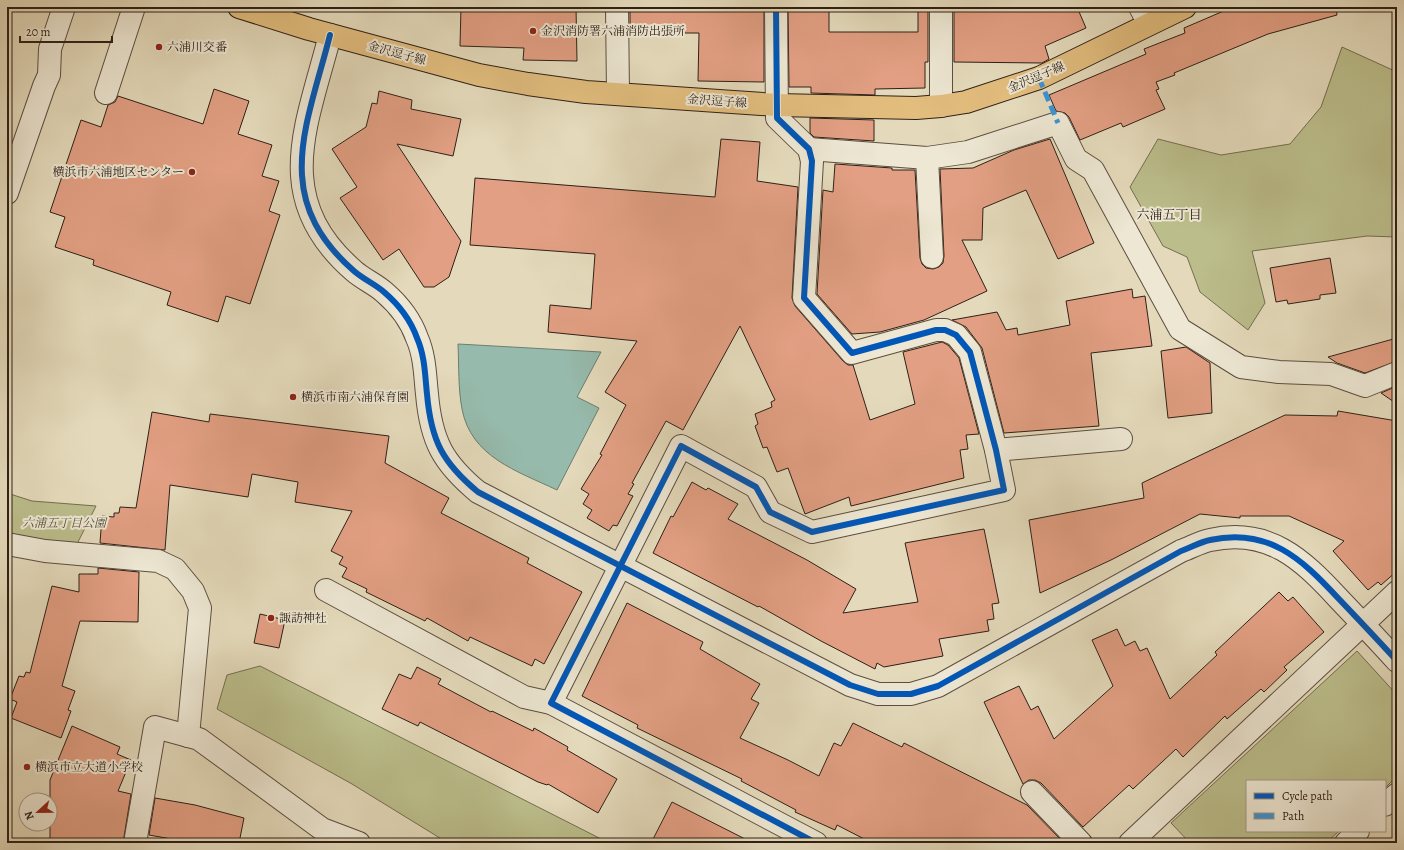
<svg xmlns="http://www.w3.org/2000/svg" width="1404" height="850" font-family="Alegreya,'Noto Serif JP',serif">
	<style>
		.green { fill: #bbbd8b; stroke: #746e51 }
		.water { fill: #96bbad; stroke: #6c7d71 }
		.building { fill: #e29f83; stroke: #2e2017 }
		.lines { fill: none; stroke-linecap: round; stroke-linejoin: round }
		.minor-casing { stroke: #5c4e40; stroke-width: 24 }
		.major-casing { stroke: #2e2017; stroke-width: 24 }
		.minor { stroke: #ede7d3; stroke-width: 22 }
		.major { stroke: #e2bd7e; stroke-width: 22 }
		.quiet { stroke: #3c94d4; stroke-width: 5; stroke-dasharray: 10 5; stroke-linecap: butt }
		.cycleway-casing { stroke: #ede7d3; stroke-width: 8 }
		.cycleway { stroke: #0057b8; stroke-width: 6 }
		.poi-dot { fill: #8f2418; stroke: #ede7d3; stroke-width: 1.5 }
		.labels { text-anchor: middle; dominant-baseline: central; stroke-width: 4; stroke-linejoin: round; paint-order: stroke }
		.poi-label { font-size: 12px; fill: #2e2017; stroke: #ede7d3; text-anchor: start }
		.street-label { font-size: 12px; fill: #2e2017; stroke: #ede7d3 }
		.park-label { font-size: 12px; font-style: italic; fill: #584f3a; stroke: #ede7d3 }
		.neighbourhood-label { font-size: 13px; fill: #2e2017; stroke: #ede7d3 }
	</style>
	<rect width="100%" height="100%" fill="#e4dabb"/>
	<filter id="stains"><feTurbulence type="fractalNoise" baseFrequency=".005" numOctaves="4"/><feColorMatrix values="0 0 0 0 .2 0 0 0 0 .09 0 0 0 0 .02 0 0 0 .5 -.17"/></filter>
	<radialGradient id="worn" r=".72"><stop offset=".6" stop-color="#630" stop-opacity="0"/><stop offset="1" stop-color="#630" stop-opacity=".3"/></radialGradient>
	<!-- green -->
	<g class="green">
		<polygon points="1342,47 1397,72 1397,237 1367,236 1252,251 1265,303 1248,330 1200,292 1187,257 1163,246 1130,187 1158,139 1221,155 1290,144 1321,107"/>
		<polygon points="7,493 32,501 96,506 77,544 17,538 7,534"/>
		<polygon points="1357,651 1397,695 1397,776 1385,788 1385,781 1247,781 1247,831 1339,831 1326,843 1190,843 1171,823"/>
		<polygon points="260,666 609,843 448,843 352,784 217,709 227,675"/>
	</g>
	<!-- water -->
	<path class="water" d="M458,344L601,352L577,397L599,408L557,490C517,471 471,457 462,409C458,388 459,365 458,344Z"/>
	<!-- building -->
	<g class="building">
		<polygon points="461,7 576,7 577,61 523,60 524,48 460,46"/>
		<polygon points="630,7 739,7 739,11 764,11 764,82 698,81 699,33 630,33"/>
		<polygon points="788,7 829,7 829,32 918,32 918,7 928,7 928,62 925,62 925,88 875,89 875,95 811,93 811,87 789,87"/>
		<polygon points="954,7 1077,7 1086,28 1045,46 1049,59 1042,63 954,62"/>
		<polygon points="1233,7 1336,7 1337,15 1268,34 1174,73 1175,75 1156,82 1159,89 1156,90 1165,109 1123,127 1121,123 1080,140 1069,117 1065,113 1056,111 1049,95 1146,54 1144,49 1185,33 1184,28"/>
		<polygon points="214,89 249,101 238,134 272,145 262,176 279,181 269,211 280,215 250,304 226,296 218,322 167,305 171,292 93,265 94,260 55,247 65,217 50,212 81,120 101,127 108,105 115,102 118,96 203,124"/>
		<polygon points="379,91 412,100 411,109 461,119 453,156 397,144 461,241 449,277 434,287 424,287 399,249 383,260 340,198 357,187 332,149 366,127 372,103 377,104"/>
		<polygon points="810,118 874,120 874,141 814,137 810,133"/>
		<polygon points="721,139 760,142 757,181 798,187 792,298 795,306 843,361 848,365 853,365 870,420 915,404 903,352 942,342 948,345 959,358 979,434 966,435 968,449 960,450 964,478 851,506 849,497 805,514 788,468 777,472 767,447 763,448 755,426 758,424 755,414 772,407 771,402 775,400 740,326 683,430 666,421 632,483 634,484 628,494 633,496 617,526 613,525 609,531 587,518 592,510 583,504 589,494 581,489 602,455 600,454 626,405 605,392 637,341 548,332 550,305 591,309 595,254 470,245 475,178 715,197"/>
		<polygon points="1050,139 1094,243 1058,259 1026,190 983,208 982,240 962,240 987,291 924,320 880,332 852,334 817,294 823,190 833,192 835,164 892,168 892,170 915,170 920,258 922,264 926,268 933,269 939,267 943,263 944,256 940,169 973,168 1014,150"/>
		<polygon points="1330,258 1336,293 1320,295 1320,299 1288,304 1287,300 1276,302 1270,268"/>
		<polygon points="1132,289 1133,298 1145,296 1152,346 1091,353 1099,426 1004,433 982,348 966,327 952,320 997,312 1006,330 1017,328 1018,335 1070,325 1066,301"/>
		<polygon points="1397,338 1397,361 1365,373 1337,363 1328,357"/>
		<polygon points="1186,347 1210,363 1212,413 1168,418 1161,351"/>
		<polygon points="1397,386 1397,404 1381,393"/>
		<polygon points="1338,411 1397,421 1397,571 1381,585 1378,582 1368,590 1333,551 1344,541 1289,516 1240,516 1240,518 1200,514 1111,560 1040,593 1029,520 1144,498 1142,483 1285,415 1337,416"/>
		<polygon points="152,412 209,422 210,414 389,436 385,463 449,498 441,513 529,558 527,563 582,592 544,664 535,659 532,666 470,637 468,641 427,618 425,621 366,592 367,589 342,577 347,568 339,564 343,557 331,551 352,511 295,502 298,482 252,474 248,497 170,485 165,550 100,543 102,516 114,517 114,513 119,513 120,507 136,508"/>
		<polygon points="692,482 706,490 708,488 738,504 728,519 807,560 856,589 843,613 918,602 905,543 984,529 999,603 992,604 994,619 987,620 989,631 939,639 943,656 884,667 877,663 875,669 821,641 759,606 758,607 653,553 671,516 673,517"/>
		<polygon points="98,568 139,572 138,622 80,621 62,686 75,691 68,710 71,711 61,738 11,718 17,702 10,699 19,676 24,677 26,672 30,673 52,586 79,592 79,574 98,574"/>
		<polygon points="1279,592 1288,601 1293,597 1324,632 1284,667 1287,670 1264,692 1261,689 1227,719 1225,716 1183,757 1176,749 1133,789 1129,785 1083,827 1041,783 1035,780 1029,780 1023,784 984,702 1019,686 1031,710 1038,706 1054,739 1113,686 1092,640 1117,629 1125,646 1135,641 1140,651 1147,648 1170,699 1217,655 1215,652"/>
		<polygon points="627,603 703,642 700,649 760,684 751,699 759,703 740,738 788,760 819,776 834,743 841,746 853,723 902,747 904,743 1027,805 1064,843 872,843 837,825 835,830 795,812 796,810 741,781 742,779 637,728 638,725 582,696"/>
		<polygon points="260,614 285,620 279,648 254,643"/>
		<polygon points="417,667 441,679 438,684 491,712 492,711 533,731 534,728 568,747 567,750 617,779 598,813 548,784 547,785 538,782 420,722 418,726 382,709 399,674 411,679"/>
		<polygon points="72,726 120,747 117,754 131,760 118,791 131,794 123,843 50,843 50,780"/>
		<polygon points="155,798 195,805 244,818 239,843 194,843 149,835"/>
		<polygon points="672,802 753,843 651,843"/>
	</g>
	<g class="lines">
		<defs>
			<g id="minor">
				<polyline points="617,7 618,94"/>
				<polyline points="776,7 777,118 809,149 812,161 804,298 852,353 936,330 945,330 956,335 970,352 996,450 1004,490 812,532 770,512 756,487 681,446 551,703 816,843"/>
				<polyline points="941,7 941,106"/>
				<polyline points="1140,7 1149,24"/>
				<path d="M330,35C307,126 270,198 354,271C363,279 375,284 384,292C398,304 411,321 417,338C425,356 425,376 427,394C431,441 443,463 478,492L850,685L878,694H911L938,686L1181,551C1190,548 1200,542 1210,540C1268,527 1302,559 1338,598C1358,619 1378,640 1397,661"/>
				<polyline points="106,93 134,7"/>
				<polyline points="809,149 927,158 968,152 1058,123 1076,159 1093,170 1180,329 1241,367 1279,372 1331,374 1365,386 1397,373"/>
				<polyline points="927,158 932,257"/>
				<polyline points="7,193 44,86 49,75 50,49 64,7"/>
				<polyline points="996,450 1121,439"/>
				<polyline points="7,544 45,551 158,561 175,569 193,591 200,608 188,736"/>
				<polyline points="326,590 524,697 551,703"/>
				<polyline points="1032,792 1081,843"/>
				<polyline points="1385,805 1397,794"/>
				<polyline points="135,843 155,727 199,739 322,829 359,843"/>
				<polyline points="1130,843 1397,592"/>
				<polyline points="1346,843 1358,831"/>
			</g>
			<polyline id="major" points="239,7 309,29 479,75 528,84 586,92 777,105 916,108 941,106 966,102 1039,78 1185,7"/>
		</defs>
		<!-- minor casing -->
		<use href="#minor" class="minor-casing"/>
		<!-- major casing -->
		<use href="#major" class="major-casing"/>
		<!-- minor -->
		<use href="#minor" class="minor"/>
		<!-- major -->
		<use href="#major" class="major"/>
		<!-- quiet -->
		<polyline class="quiet" points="1039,78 1058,123"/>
		<defs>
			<g id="cycleway">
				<polyline points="776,7 777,118 809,149 812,161 804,298 852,353 936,330 945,330 956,335 970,352 996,450 1004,490 812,532 770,512 756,487 681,446 551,703 816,843"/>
				<path d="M330,35C307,126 270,198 354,271C363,279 375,284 384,292C398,304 411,321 417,338C425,356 425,376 427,394C431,441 443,463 478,492L850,685L878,694H911L938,686L1181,551C1190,548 1200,542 1210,540C1268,527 1302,559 1338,598C1358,619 1378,640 1397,661"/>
			</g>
		</defs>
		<!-- cycleway casing -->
		<use href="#cycleway" class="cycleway-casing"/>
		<!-- cycleway -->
		<use href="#cycleway" class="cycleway"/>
	</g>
	<!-- markers -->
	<g class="poi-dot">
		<circle cx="533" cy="31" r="4"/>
		<circle cx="159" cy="47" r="4"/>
		<circle cx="192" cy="172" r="4"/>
		<circle cx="293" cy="397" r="4"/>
		<circle cx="271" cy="618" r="4"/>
		<circle cx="27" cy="767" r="4"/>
	</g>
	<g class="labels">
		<!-- poi labels -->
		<g class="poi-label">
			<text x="541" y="31">金沢消防署六浦消防出張所</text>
			<text x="167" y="47">六浦川交番</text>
			<text x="184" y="172" text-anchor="end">横浜市六浦地区センター</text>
			<text x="301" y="397">横浜市南六浦保育園</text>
			<text x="279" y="618">諏訪神社</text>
			<text x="35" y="767">横浜市立大道小学校</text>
		</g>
		<!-- street labels -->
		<g class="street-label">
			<text transform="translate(397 53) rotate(15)">金沢逗子線</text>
			<text transform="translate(1036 77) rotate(-23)">金沢逗子線</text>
			<text transform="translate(717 101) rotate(4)">金沢逗子線</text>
		</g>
		<!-- park labels -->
		<g class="park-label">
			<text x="64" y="523">六浦五丁目公園</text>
		</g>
		<!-- neighbourhood labels -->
		<g class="neighbourhood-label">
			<text x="1169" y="214">六浦五丁目</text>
		</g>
	</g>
	<!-- margin -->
	<rect width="1404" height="850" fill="none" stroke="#e4dabb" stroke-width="24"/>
	<rect x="8" y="8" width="1388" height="834" fill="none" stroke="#2e2017" stroke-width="2"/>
	<rect x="12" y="12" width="1380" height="826" fill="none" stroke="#2e2017"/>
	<!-- legend -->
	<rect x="1246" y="780" width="140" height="52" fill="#ede7d3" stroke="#a19788"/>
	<rect x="1254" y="793" width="20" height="6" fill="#0057b8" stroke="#a19788"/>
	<text x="1282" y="800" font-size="12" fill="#2e2017">Cycle path</text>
	<rect x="1254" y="813" width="20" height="6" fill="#3c94d4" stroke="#a19788"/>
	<text x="1282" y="820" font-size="12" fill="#2e2017">Path</text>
	<!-- north arrow -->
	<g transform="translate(38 812) rotate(248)"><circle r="19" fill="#ede7d3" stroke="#a19788"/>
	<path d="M0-3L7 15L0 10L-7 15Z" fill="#8f2418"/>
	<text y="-6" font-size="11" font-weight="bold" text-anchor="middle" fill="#2e2017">N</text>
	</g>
	<!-- scale -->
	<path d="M20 36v6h92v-6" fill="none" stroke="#2e2017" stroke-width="2"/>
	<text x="26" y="36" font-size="12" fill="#2e2017" stroke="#ede7d3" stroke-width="3" paint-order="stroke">20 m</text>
	<rect width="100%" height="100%" filter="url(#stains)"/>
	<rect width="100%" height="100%" fill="url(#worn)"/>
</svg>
